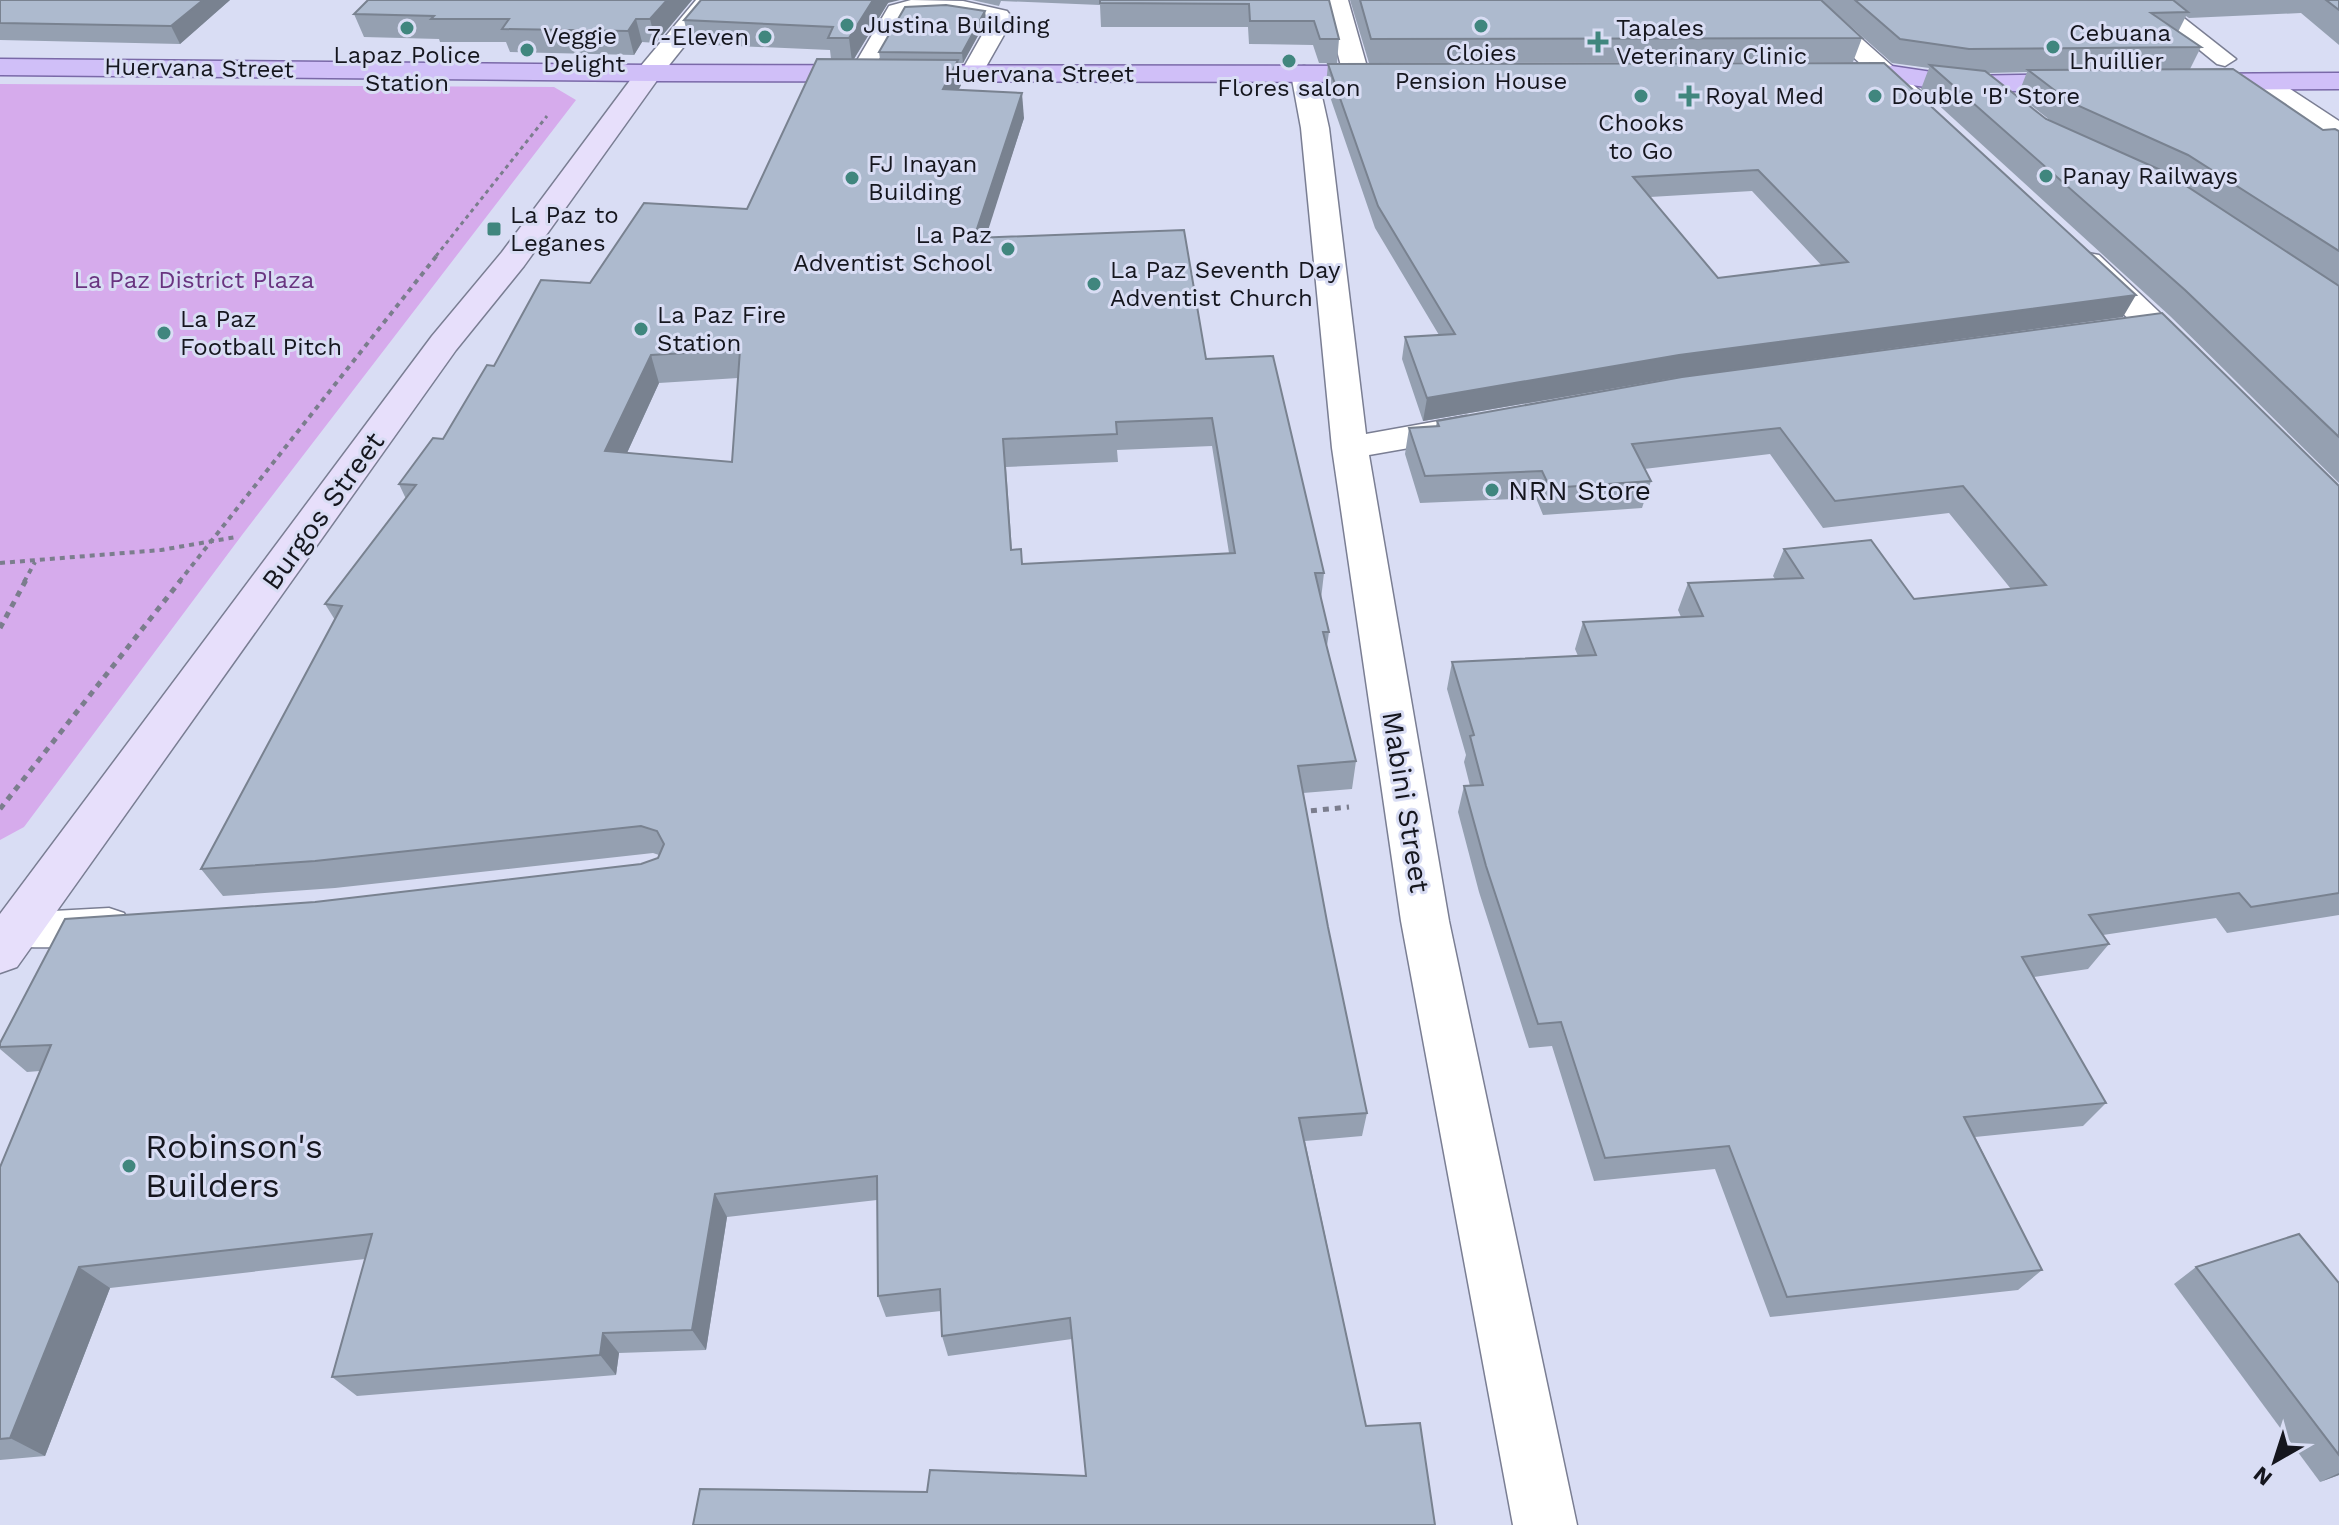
<svg xmlns="http://www.w3.org/2000/svg" width="2339" height="1525" font-family="'Work Sans',sans-serif">
	<style>
		.green { fill: #d6abec }
		.lines { fill: none; stroke-linecap: round; stroke-linejoin: round }
		.service-casing { stroke: #7a7e93; stroke-width: 3 }
		.minor-casing { stroke: #7a7e93; stroke-width: 3 }
		.tertiary-casing { stroke: #7a7e93; stroke-width: 3 }
		.secondary-casing { stroke: #7a7e93; stroke-width: 3 }
		.primary-casing { stroke: #7a69a8; stroke-width: 3 }
		.path-far2 { stroke: #7b7d8d; stroke-width: 3; stroke-dasharray: 4 4; stroke-linecap: butt }
		.path-far1 { stroke: #7b7d8d; stroke-width: 4; stroke-dasharray: 5 5; stroke-linecap: butt }
		.path { stroke: #7b7d8d; stroke-width: 5; stroke-dasharray: 6 6; stroke-linecap: butt }
		.service { fill: #fff; fill-rule: evenodd }
		.minor { fill: #fff; fill-rule: evenodd }
		.tertiary { fill: #fff; fill-rule: evenodd }
		.secondary { fill: #e7dffb; fill-rule: evenodd }
		.primary { fill: #d0bff8; fill-rule: evenodd }
		.wall { fill: #95a0b1; fill-rule: evenodd }
		.shaded-wall { fill: #798290 }
		.building { fill: #adbace; stroke: #798290; stroke-width: 2; fill-rule: evenodd }
		.poi-dot { fill: #40867e; stroke: #d9ddf4; stroke-width: 3 }
		.labels { text-anchor: middle; dominant-baseline: central; stroke-width: 6; stroke-linejoin: round; paint-order: stroke }
		.far-poi-label { font-size: 24px; fill: #15161e; stroke: #d9ddf4; text-anchor: start }
		.far-street-label { font-size: 24px; fill: #15161e; stroke: #d9ddf4 }
		.far-park-label { font-size: 24px; fill: #693480; stroke: #d9ddf4 }
		.poi-label { font-size: 28px; fill: #15161e; stroke: #d9ddf4; text-anchor: start }
		.street-label { font-size: 28px; fill: #15161e; stroke: #d9ddf4 }
		.near-poi-label { font-size: 34px; fill: #15161e; stroke: #d9ddf4; text-anchor: start }
	</style>
	<rect width="100%" height="100%" fill="#d9ddf4"/>
	<!-- green -->
	<polygon class="green" points="0,84 554,87 576,100 242,535 24,827 0,840"/>
	<g class="lines">
		<defs>
			<g id="service">
				<polygon points="911,0 963,1 1007,11 1013,19 979,79 963,79 960,74 991,19 947,12 904,14 868,79 852,79 849,74 889,6"/>
				<polygon points="2138,0 2161,0 2236,59 2225,66 2217,64"/>
				<polygon points="2264,75 2272,77 2339,121 2339,138 2331,136 2256,87 2253,82 2256,77"/>
				<path d="M109,908L124,913L130,925L124,937C101,945 18,954 0,940L1,918L16,913Z"/>
			</g>
			<g id="minor">
				<polygon points="1324,0 1348,0 1369,74 1365,80 1347,80 1343,74"/>
				<polygon points="1792,0 1818,0 1927,97 1931,103 1927,109 1909,109"/>
				<polygon points="1304,66 1313,68 1317,74 1329,128 1366,434 1466,416 1478,419 1484,427 1478,435 1466,438 1369,455 1449,921 1577,1525 1513,1525 1401,921 1332,448 1301,128 1291,74 1295,68"/>
				<polygon points="2088,253 2099,255 2198,349 2203,356 2198,363 2186,366 2174,363 2077,269 2073,262 2077,255"/>
			</g>
			<polygon id="tertiary" points="696,0 721,0 658,79 640,79 636,73 640,67"/>
			<polygon id="secondary" points="649,65 658,67 662,73 658,79 524,266 456,350 17,967 0,973 0,914 432,336 502,252 640,67"/>
			<g id="primary">
				<polygon points="0,59 649,65 1386,66 1395,68 1399,74 1395,80 1386,82 649,81 0,75"/>
				<polygon points="1838,65 1885,65 1959,76 2081,74 2090,76 2094,82 2090,88 2081,90 1959,92 1885,81 1829,79 1825,73 1829,67"/>
				<polygon points="2339,73 2339,89 2194,90 2185,88 2181,82 2185,76 2194,74"/>
			</g>
		</defs>
		<!-- service casing -->
		<use href="#service" class="service-casing"/>
		<!-- minor casing -->
		<use href="#minor" class="minor-casing"/>
		<!-- tertiary casing -->
		<use href="#tertiary" class="tertiary-casing"/>
		<!-- secondary casing -->
		<use href="#secondary" class="secondary-casing"/>
		<!-- primary casing -->
		<use href="#primary" class="primary-casing"/>
		<!-- path-far2 -->
		<polyline class="path-far2" points="436,256 547,116"/>
		<!-- path-far1 -->
		<g class="path-far1">
			<polyline points="0,563 161,550 236,537"/>
			<polyline points="24,582 35,562"/>
			<polyline points="179,582 438,254"/>
		</g>
		<!-- path -->
		<g class="path">
			<polyline points="0,628 26,580"/>
			<polyline points="0,809 181,580"/>
			<polyline points="1299,812 1349,807"/>
		</g>
		<!-- service -->
		<use href="#service" class="service"/>
		<!-- minor -->
		<use href="#minor" class="minor"/>
		<!-- tertiary -->
		<use href="#tertiary" class="tertiary"/>
		<!-- secondary -->
		<use href="#secondary" class="secondary"/>
		<!-- primary -->
		<use href="#primary" class="primary"/>
	</g>
	<!-- wall -->
	<g class="wall">
		<polygon points="0,0 230,0 180,44 0,40"/>
		<polygon points="368,0 692,0 656,43 642,42 634,55 510,52 506,42 440,42 439,39 364,37 354,14"/>
		<polygon points="972,0 1329,0 1339,39 1337,63 1319,63 1313,45 1249,44 1248,27 1101,27 1100,5 1001,1 999,6"/>
		<polygon points="1350,0 1821,0 1862,38 1853,62 1369,63"/>
		<path d="M1821,0H2339V45L2301,13L2189,18L2186,16L2178,32L2201,47L2190,69L2323,130L2339,131V483L2170,316L1921,89L1929,68L1892,63ZM2027,72L2018,95L2051,121L2046,119L1987,73Z"/>
		<path d="M888,3L854,59H880L879,52L985,11L986,21L963,63H958L961,85L958,90L1024,118L985,237L1206,359L1324,573L1321,599L1329,632L1327,646L1356,761L1352,789L1303,793L1328,927L1367,1113L1362,1136L1305,1141L1366,1426L1435,1525L927,1492L1086,1476L1072,1339L948,1356L942,1336L941,1311L886,1317L878,1296L877,1200L727,1217L706,1350L619,1353L616,1375L357,1396L332,1377L365,1259L110,1288L45,1456L0,1460V1167L40,1071L27,1072L0,1049V1043L315,902L641,864L658,858L659,855L653,853L335,888L223,896L201,869L335,620L325,604L406,499L399,484L443,439L494,366L590,283L747,209L831,59L830,50L690,44L684,20ZM738,378L732,462L627,453L659,383ZM1212,446L1229,553L1023,564L1012,550L1006,467L1118,462L1117,450Z"/>
		<path d="M1884,63L2123,317L1673,378L1423,421L1402,359L1405,337L1439,335L1375,228L1326,85L1328,64ZM1752,191L1822,266L1718,278L1650,197Z"/>
		<polygon points="1682,377 2339,486 2339,915 2227,933 2216,918 2103,935 2109,944 2088,969 2034,977 2106,1103 2083,1126 1975,1137 2042,1270 2018,1290 1770,1317 1715,1169 1594,1181 1552,1046 1529,1048 1479,892 1458,812 1464,786 1470,786 1464,762 1466,755 1447,689 1452,662 1578,656 1575,649 1583,622 1681,617 1678,610 1688,583 1775,579 1773,576 1784,549 1914,599 2011,589 1949,513 1823,528 1770,454 1644,469 1651,481 1642,508 1543,515 1536,498 1420,503 1405,454 1409,428 1436,426 1437,421"/>
		<polygon points="2196,1267 2339,1283 2339,1475 2320,1482 2174,1284"/>
	</g>
	<!-- shaded-wall -->
	<g class="shaded-wall">
		<polygon points="203,0 230,0 180,44 171,26"/>
		<polygon points="667,0 692,0 656,43 650,19"/>
		<polygon points="873,0 900,0 888,3 852,62 849,38"/>
		<polygon points="985,11 986,21 963,63 962,53"/>
		<polygon points="636,19 642,42 634,55 628,31"/>
		<polygon points="958,60 961,85 946,115 943,89"/>
		<polygon points="1022,93 1024,118 977,265 974,238"/>
		<polygon points="2136,295 2123,317 1673,378 1423,421 1427,398 1679,355"/>
		<polygon points="651,355 659,383 615,479 605,451"/>
		<polygon points="715,1194 727,1217 706,1350 692,1330"/>
		<polygon points="79,1267 110,1288 45,1456 10,1438"/>
		<polygon points="603,1333 619,1353 616,1375 600,1355"/>
		<polygon points="2339,1473 2339,1475 2320,1482"/>
	</g>
	<!-- building -->
	<g class="building">
		<polygon points="0,0 203,0 171,26 0,23"/>
		<polygon points="368,0 667,0 650,19 636,19 628,31 502,29 509,19 431,19 434,16 354,14"/>
		<polygon points="701,0 873,0 849,38 828,38 833,27 684,20"/>
		<polygon points="1100,0 1329,0 1339,39 1320,39 1314,21 1250,21 1249,4 1100,3"/>
		<polygon points="1360,0 1821,0 1862,38 1371,39"/>
		<polygon points="1855,0 2173,0 2188,12 2151,13 2201,47 1969,49 1900,39"/>
		<polygon points="2326,0 2339,0 2339,10"/>
		<polygon points="946,5 985,11 962,53 879,52 905,7"/>
		<path d="M817,59L958,60L943,89L1022,93L974,238L1184,230L1206,359L1273,356L1324,573H1315L1329,632H1323L1356,761L1298,766L1328,927L1367,1113L1299,1118L1366,1426L1420,1423L1435,1525H693L700,1489L927,1492L930,1470L1086,1476L1070,1318L942,1336L940,1289L878,1296L877,1176L715,1194L692,1330L603,1333L600,1355L332,1377L372,1234L79,1267L10,1438L0,1439V1167L51,1045L0,1047V1043L65,919L315,902L641,864L658,858L664,844L657,831L641,826L315,861L201,869L342,606L325,604L416,485L399,484L433,438L443,439L487,365L494,366L541,280L590,283L644,203L747,209ZM740,350L732,462L605,451L651,355ZM1212,418L1235,553L1022,564L1021,549L1011,550L1003,439L1117,434L1116,422Z"/>
		<path d="M1884,63L2136,295L1679,355L1427,398L1405,337L1455,334L1378,206L1328,64ZM1758,170L1848,262L1718,278L1633,177Z"/>
		<polygon points="1930,65 1985,71 2046,119 2165,172 2339,286 2339,437 2185,290"/>
		<polygon points="2233,69 2323,130 2335,129 2339,131 2339,251 2188,155 2070,102 2028,70"/>
		<polygon points="2162,313 2339,486 2339,893 2251,907 2239,893 2089,915 2109,944 2022,957 2106,1103 1964,1117 2042,1270 1787,1297 1729,1146 1605,1158 1561,1022 1538,1024 1486,866 1464,786 1483,785 1470,736 1474,735 1452,662 1596,655 1583,622 1703,616 1688,583 1803,578 1784,549 1871,540 1914,599 2046,585 1963,486 1835,501 1780,428 1632,444 1651,481 1550,488 1542,471 1425,476 1409,428 1439,426 1437,421 1682,377"/>
		<polygon points="2299,1234 2339,1283 2339,1455 2196,1267"/>
	</g>
	<!-- markers -->
	<g class="poi-dot">
		<circle cx="847" cy="25" r="8"/>
		<circle cx="1481" cy="26" r="8"/>
		<circle cx="407" cy="28" r="8"/>
		<circle cx="765" cy="37" r="8"/>
		<path d="M1594 30h8v8h8v8h-8v8h-8v-8h-8v-8h8z"/>
		<circle cx="2053" cy="47" r="8"/>
		<circle cx="527" cy="50" r="8"/>
		<circle cx="1289" cy="61" r="8"/>
		<circle cx="1641" cy="96" r="8"/>
		<path d="M1685 84h8v8h8v8h-8v8h-8v-8h-8v-8h8z"/>
		<circle cx="1875" cy="96" r="8"/>
		<circle cx="2046" cy="176" r="8"/>
		<circle cx="852" cy="178" r="8"/>
		<rect x="486" y="221" width="16" height="16" rx="4"/>
		<circle cx="1008" cy="249" r="8"/>
		<circle cx="1094" cy="284" r="8"/>
		<circle cx="641" cy="329" r="8"/>
		<circle cx="164" cy="333" r="8"/>
		<circle cx="1492" cy="490" r="8"/>
		<circle cx="129" cy="1166" r="8"/>
	</g>
	<g class="labels">
		<!-- far-poi labels -->
		<g class="far-poi-label">
			<text x="863" y="25">Justina Building</text>
			<text x="1616" y="28">Tapales<tspan x="1616" dy="28">Veterinary Clinic</tspan></text>
			<text x="2069" y="33">Cebuana<tspan x="2069" dy="28">Lhuillier</tspan></text>
			<text x="543" y="36">Veggie<tspan x="543" dy="28">Delight</tspan></text>
			<text x="749" y="37" text-anchor="end">7-Eleven</text>
			<text x="1481" y="53" text-anchor="middle">Cloies<tspan x="1481" dy="28">Pension House</tspan></text>
			<text x="407" y="55" text-anchor="middle">Lapaz Police<tspan x="407" dy="28">Station</tspan></text>
			<text x="1289" y="88" text-anchor="middle">Flores salon</text>
			<text x="1705" y="96">Royal Med</text>
			<text x="1891" y="96">Double 'B' Store</text>
			<text x="1641" y="123" text-anchor="middle">Chooks<tspan x="1641" dy="28">to Go</tspan></text>
			<text x="868" y="164">FJ Inayan<tspan x="868" dy="28">Building</tspan></text>
			<text x="2062" y="176">Panay Railways</text>
			<text x="510" y="215">La Paz to<tspan x="510" dy="28">Leganes</tspan></text>
			<text x="992" y="235" text-anchor="end">La Paz<tspan x="992" dy="28">Adventist School</tspan></text>
			<text x="1110" y="270">La Paz Seventh Day<tspan x="1110" dy="28">Adventist Church</tspan></text>
			<text x="657" y="315">La Paz Fire<tspan x="657" dy="28">Station</tspan></text>
			<text x="180" y="319">La Paz<tspan x="180" dy="28">Football Pitch</tspan></text>
		</g>
		<!-- far-street labels -->
		<g class="far-street-label">
			<text transform="translate(199 68) rotate(1)">Huervana Street</text>
			<text x="1039" y="74">Huervana Street</text>
		</g>
		<!-- far-park labels -->
		<g class="far-park-label">
			<text x="194" y="280">La Paz District Plaza</text>
		</g>
		<!-- poi labels -->
		<g class="poi-label">
			<text x="1508" y="490">NRN Store</text>
		</g>
		<!-- street labels -->
		<g class="street-label">
			<text transform="translate(323 511) rotate(-54)">Burgos Street</text>
			<text transform="translate(1406 802) rotate(81)">Mabini Street</text>
		</g>
		<!-- near-poi labels -->
		<g class="near-poi-label">
			<text x="145" y="1146">Robinson's<tspan x="145" dy="39">Builders</tspan></text>
		</g>
	</g>
	<!-- north arrow -->
	<g transform="translate(2275 1461) rotate(219)" stroke="#d9ddf4" stroke-width="6" paint-order="stroke">
	<path d="M0-6L14 30L0 20L-14 30Z" fill="#15161e"/>
	<text y="-12" font-size="22" font-weight="bold" text-anchor="middle" fill="#15161e">N</text>
	</g>
</svg>
